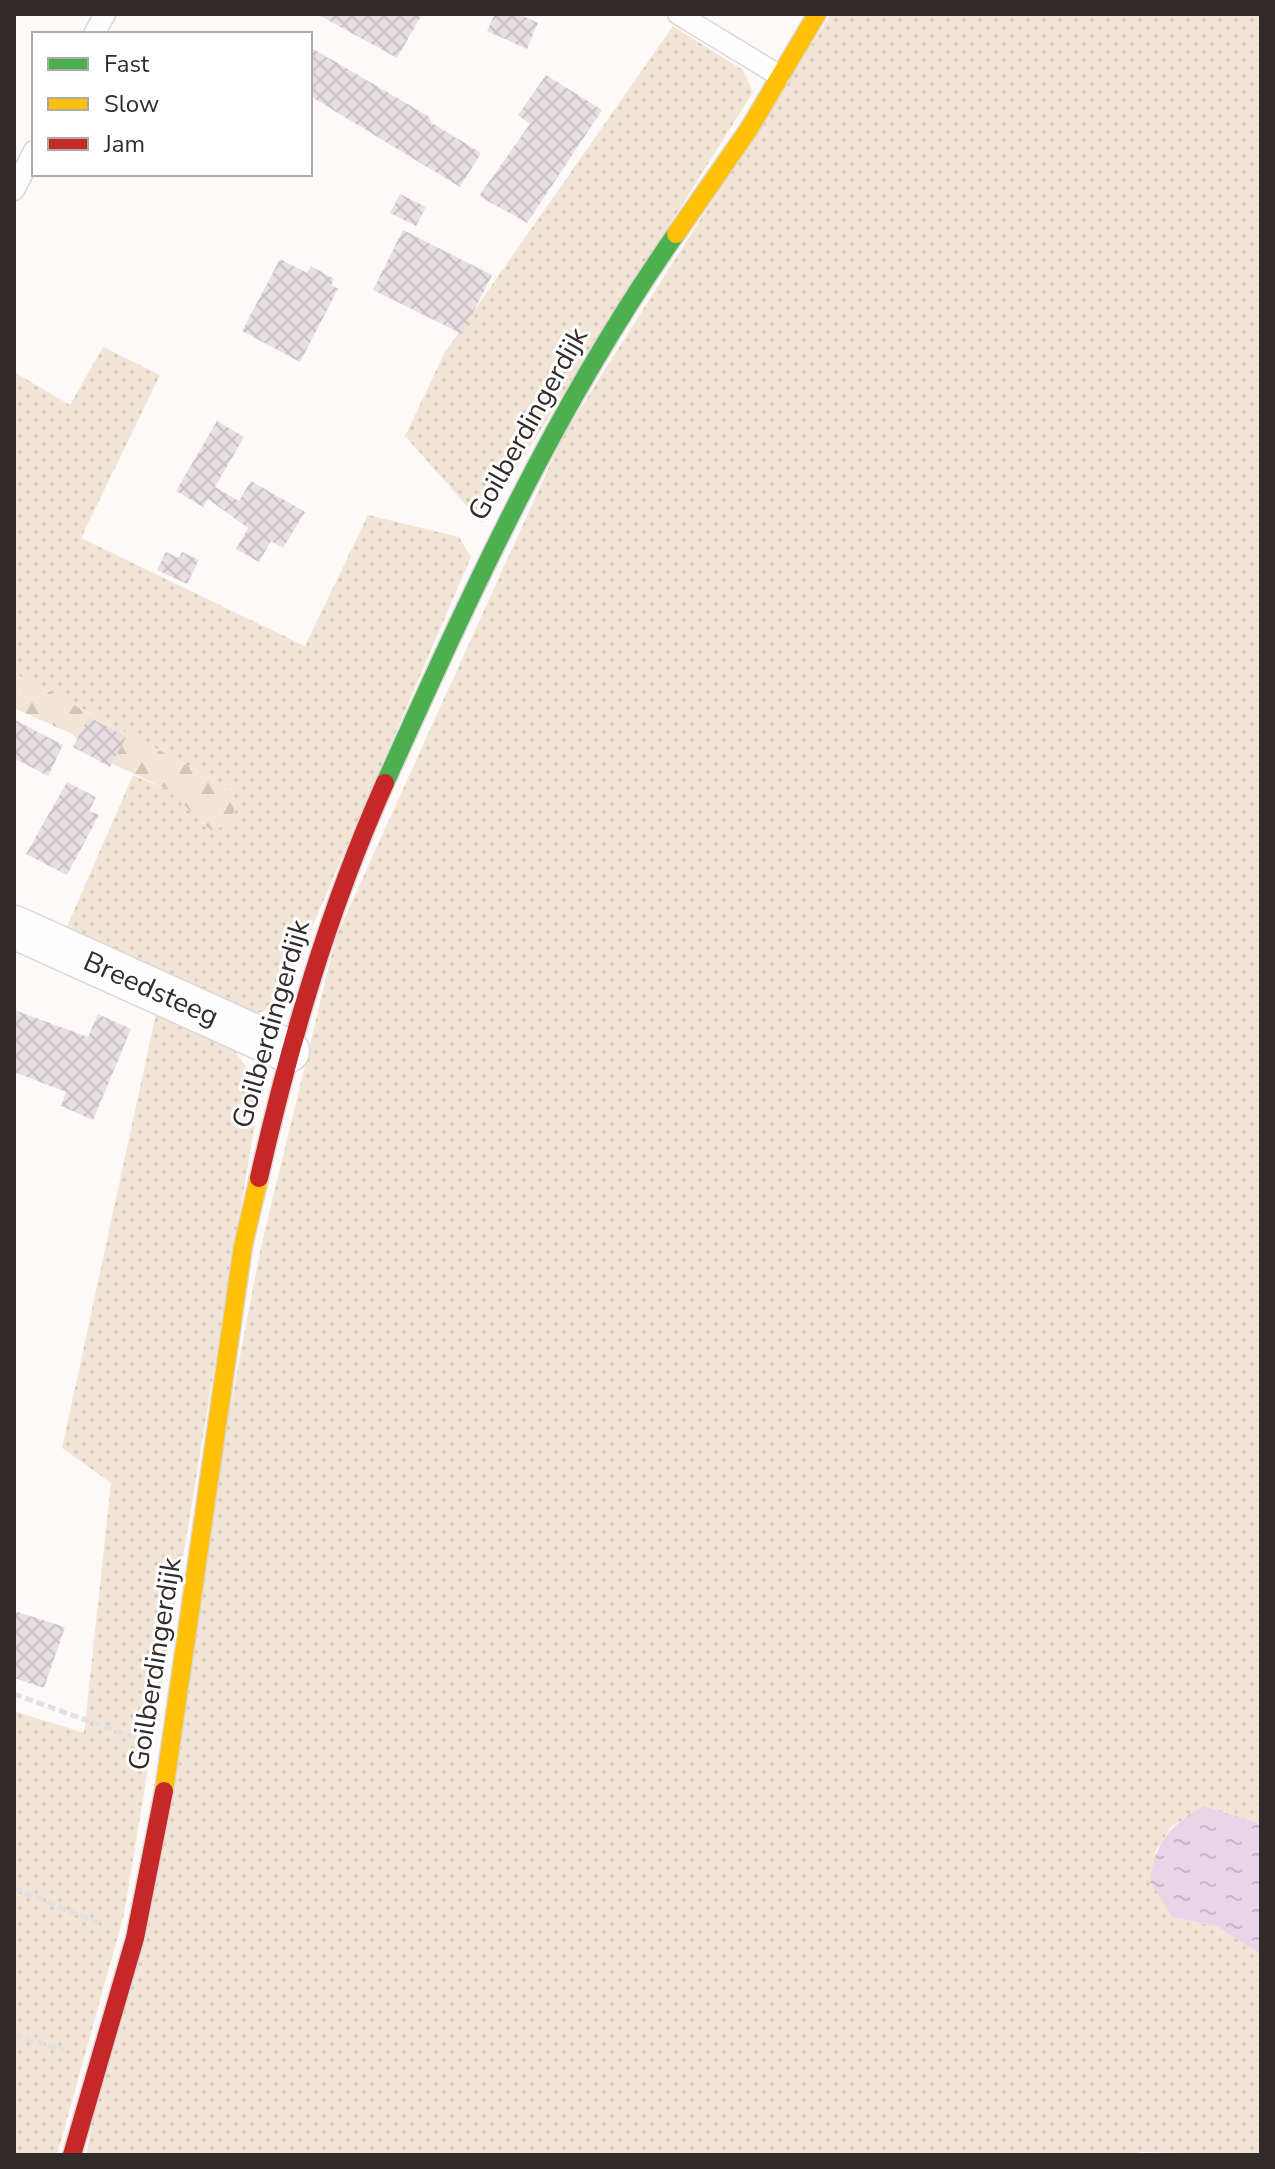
<svg xmlns="http://www.w3.org/2000/svg" width="1275" height="2169" font-family="'Nunito Sans',sans-serif">
	<style>
		.grass { fill: url(#grass-dots) }
		.forest { fill: url(#forest-firs) }
		.water { fill: url(#water-ripples) }
		.building { fill: url(#building-cross-hatch) }
		.lines { fill: none; stroke-linecap: round; stroke-linejoin: round }
		.lane-casing { stroke: #dcd6d6; stroke-width: 23 }
		.street-casing { stroke: #dcd6d6; stroke-width: 45 }
		.fast-casing { stroke: #dcd6d6; stroke-width: 21 }
		.slow-casing { stroke: #dcd6d6; stroke-width: 21 }
		.jam-casing { stroke: #dcd6d6; stroke-width: 21 }
		.path { stroke: #e2e0e0; stroke-width: 5; stroke-dasharray: 8 4; stroke-linecap: butt }
		.lane { stroke: #fffefe; stroke-width: 20 }
		.street { stroke: #fffefe; stroke-width: 42 }
		.fast { stroke: #4caf50; stroke-width: 18 }
		.slow { stroke: #ffc107; stroke-width: 18 }
		.jam { stroke: #c62828; stroke-width: 18 }
		.labels { text-anchor: middle; dominant-baseline: central; stroke-width: 6; stroke-linejoin: round; paint-order: stroke }
		.street-label { font-size: 28px; fill: #312b2a; stroke: #fff }
	</style>
	<defs>
		<pattern id="grass-dots" width="8" height="8" patternUnits="userSpaceOnUse" patternTransform="scale(2)"><rect width="8" height="8" fill="#f2e5d6"/><path d="M2 2h.1M6 6h.1" fill="none" stroke="#d0c5b8" stroke-width="1.8" stroke-linecap="round"/></pattern>
		<pattern id="forest-firs" width="22" height="20" patternUnits="userSpaceOnUse" patternTransform="scale(2)"><rect width="22" height="20" fill="#f2e5d6"/><path d="M5 1l3.5 6h-7zM16 11l3.5 6h-7z" fill="#d0c5b8"/></pattern>
		<pattern id="water-ripples" width="26" height="14" patternUnits="userSpaceOnUse" patternTransform="scale(2)"><rect width="26" height="14" fill="#e9d5e7"/><path d="M2 4q2-2 4 0t4 0M15 11q2-2 4 0t4 0" fill="none" stroke="#c8b7c6"/></pattern>
		<pattern id="building-cross-hatch" width="8" height="8" patternUnits="userSpaceOnUse" patternTransform="scale(2)"><rect width="8" height="8" fill="#e9dfe2"/><path d="M0 0l8 8M0 8l8-8" fill="none" stroke="#c8c0c2"/></pattern>
	</defs>
	<rect width="100%" height="100%" fill="#fef9f9"/>
	<!-- grass -->
	<g class="grass">
		<polygon points="831,14 1261,14 1261,1824 1203,1807 1171,1827 1155,1852 1172,1917 1218,1927 1261,1955 1261,2155 1140,2152 1134,2155 86,2155 261,1247 336,937 564,434"/>
		<polygon points="673,26 743,70 753,92 482,523 405,436 445,352"/>
		<polygon points="103,347 160,375 81,538 305,646 368,515 459,537 471,557 283,995 263,1012 235,1014 62,938 133,775 168,790 212,831 235,802 232,789 14,673 14,372 70,405"/>
		<polygon points="157,1009 228,1042 257,1081 257,1110 124,1914 57,2155 14,2155 14,1711 84,1733 111,1483 62,1448"/>
	</g>
	<!-- forest -->
	<polygon class="forest" points="14,673 232,789 235,802 232,822 212,831 168,790 111,763 70,733 14,708"/>
	<!-- water -->
	<path class="water" d="M1203,1806L1261,1824V1955L1218,1927L1172,1917L1150,1881C1157,1839 1167,1829 1203,1806Z"/>
	<!-- building -->
	<g class="building">
		<polygon points="317,14 422,14 397,58"/>
		<polygon points="495,14 518,14 538,23 527,49 487,31"/>
		<polygon points="310,47 428,116 432,123 481,153 460,187 310,96"/>
		<polygon points="546,75 602,110 527,223 479,196 530,124 518,115"/>
		<polygon points="400,194 426,207 416,226 390,213"/>
		<polygon points="403,230 492,275 462,334 373,290"/>
		<polygon points="280,259 307,273 311,266 334,279 331,285 338,289 300,362 242,331"/>
		<polygon points="217,421 244,437 215,487 239,501 251,481 305,512 283,548 271,541 259,562 236,549 248,528 208,499 203,507 176,491"/>
		<polygon points="166,552 179,558 182,552 199,560 187,584 157,570"/>
		<polygon points="89,717 126,737 110,767 73,747"/>
		<polygon points="15,720 63,745 48,776 14,758"/>
		<polygon points="67,782 96,797 89,811 99,815 67,875 26,854"/>
		<polygon points="14,1010 88,1037 98,1014 131,1029 93,1120 61,1106 66,1092 14,1072"/>
		<polygon points="14,1611 65,1627 44,1688 14,1678"/>
	</g>
	<g class="lines">
		<defs>
			<g id="lane">
				<polyline points="678,14 780,76"/>
				<polyline points="94,34 105,14"/>
				<polyline points="14,190 34,151"/>
			</g>
			<polyline id="street" points="14,927 288,1051"/>
			<path id="fast" d="M385,783C471,593 556,405 676,234"/>
			<g id="slow">
				<polyline points="676,234 749,129 817,14"/>
				<polyline points="164,1791 243,1246 259,1178"/>
			</g>
			<g id="jam">
				<path d="M259,1178C290,1042 328,911 385,783"/>
				<polyline points="72,2155 135,1938 164,1791"/>
			</g>
		</defs>
		<!-- lane casing -->
		<use href="#lane" class="lane-casing"/>
		<!-- street casing -->
		<use href="#street" class="street-casing"/>
		<!-- fast casing -->
		<use href="#fast" class="fast-casing"/>
		<!-- slow casing -->
		<use href="#slow" class="slow-casing"/>
		<!-- jam casing -->
		<use href="#jam" class="jam-casing"/>
		<!-- path -->
		<g class="path">
			<polyline points="14,1694 133,1737"/>
			<polyline points="14,1888 100,1924"/>
			<polyline points="14,2035 65,2050"/>
		</g>
		<!-- lane -->
		<use href="#lane" class="lane"/>
		<!-- street -->
		<use href="#street" class="street"/>
		<!-- fast -->
		<use href="#fast" class="fast"/>
		<!-- slow -->
		<use href="#slow" class="slow"/>
		<!-- jam -->
		<use href="#jam" class="jam"/>
	</g>
	<g class="labels">
		<!-- street labels -->
		<g class="street-label">
			<text transform="translate(528 424) rotate(-61)">Goilberdingerdijk</text>
			<text transform="translate(151 989) rotate(24)">Breedsteeg</text>
			<text transform="translate(271 1024) rotate(-74)">Goilberdingerdijk</text>
			<text transform="translate(155 1664) rotate(-81)">Goilberdingerdijk</text>
		</g>
	</g>
	<!-- border -->
	<rect width="1275" height="2169" fill="none" stroke="#312b2a" stroke-width="32"/>
	<!-- legend -->
	<rect x="32" y="32" width="280" height="144" fill="#ffffff" stroke="#adaaaa" stroke-width="2"/>
	<rect x="48" y="58" width="40" height="12" fill="#4caf50" stroke="#adaaaa" stroke-width="2"/>
	<text x="104" y="72" font-size="24" fill="#312b2a">Fast</text>
	<rect x="48" y="98" width="40" height="12" fill="#ffc107" stroke="#adaaaa" stroke-width="2"/>
	<text x="104" y="112" font-size="24" fill="#312b2a">Slow</text>
	<rect x="48" y="138" width="40" height="12" fill="#c62828" stroke="#adaaaa" stroke-width="2"/>
	<text x="104" y="152" font-size="24" fill="#312b2a">Jam</text>
</svg>
